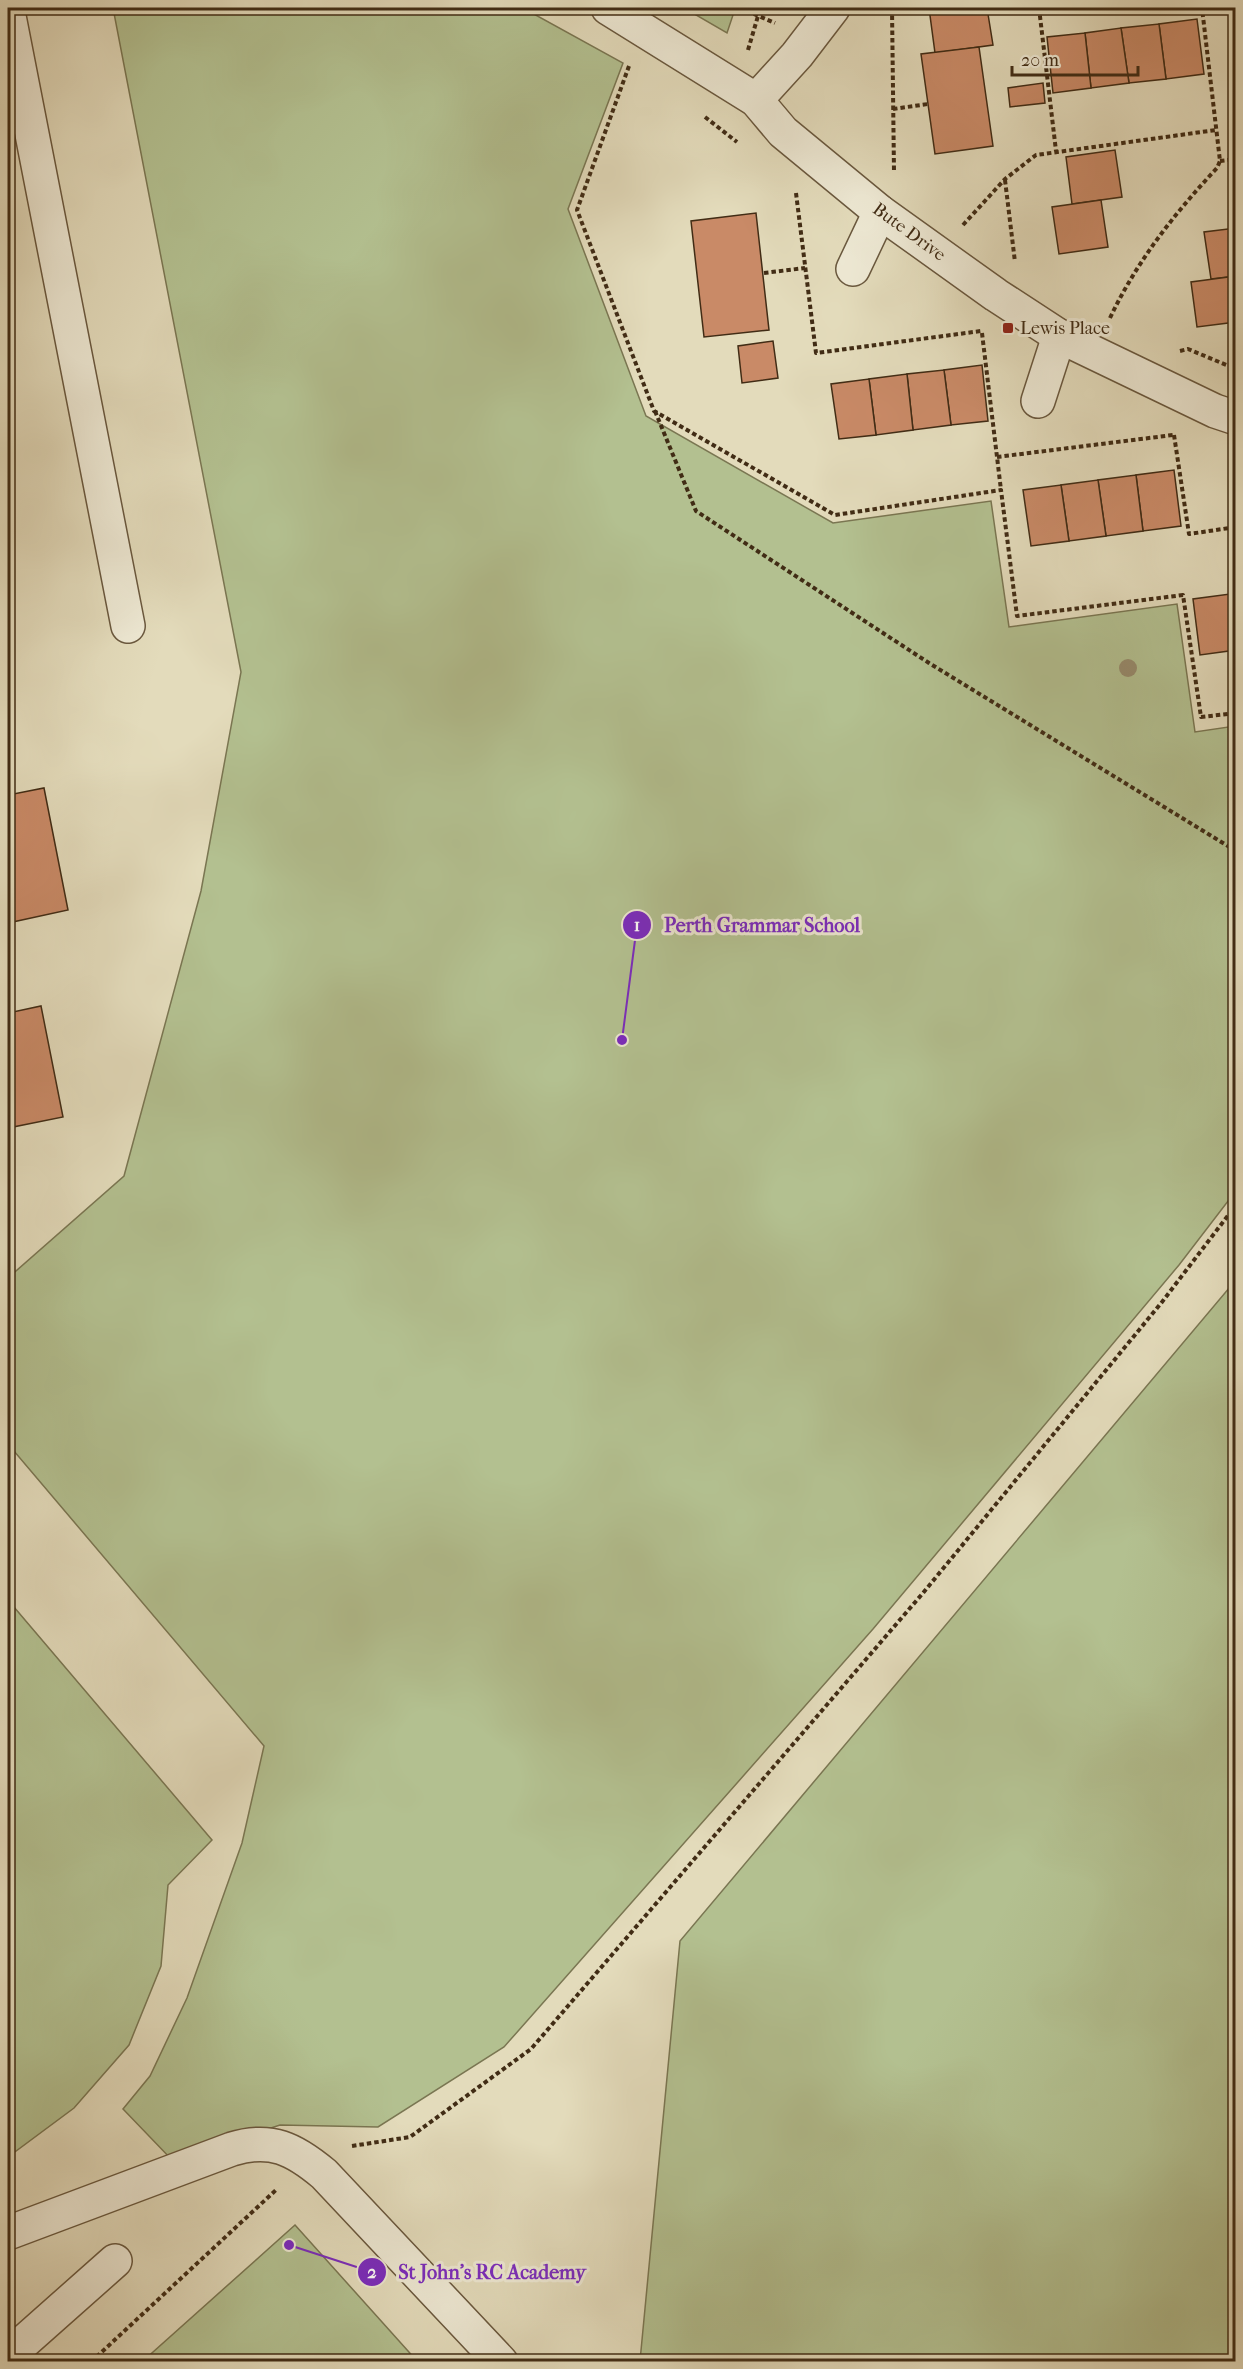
<svg xmlns="http://www.w3.org/2000/svg" width="1243" height="2369" font-family="'IM FELL French Canon',serif">
	<style>
		.green { fill: #b3c090; stroke: #7a7652; stroke-width: 1.5 }
		.building { fill: #c98a67; stroke: #412c15; stroke-width: 1.5 }
		.lines { fill: none; stroke-linecap: round; stroke-linejoin: round }
		.minor-casing { stroke: #6a583e; stroke-width: 36 }
		.path { stroke: #412c15; stroke-width: 4; stroke-dasharray: 4.5 3; stroke-linecap: butt }
		.minor { stroke: #ede8d3; stroke-width: 33 }
		.tree { fill: #978b6d }
		.poi-dot { fill: #8f2418; stroke: #ede8d3; stroke-width: 2 }
		.labels { text-anchor: middle; dominant-baseline: central; stroke-width: 6; stroke-linejoin: round; paint-order: stroke }
		.street-label { font-size: 18px; fill: #412c15; stroke: #ede8d3 }
		.poi-label { font-size: 18px; fill: #412c15; stroke: #ede8d3; text-anchor: start }
		.leader { fill: none; stroke: #7b2cbf; stroke-width: 2 }
		.callout-dot { fill: #7b2cbf; stroke: #ede8d3; stroke-width: 2 }
		.mark-label { font-size: 18px; text-anchor: middle; font-weight: bold; fill: #fff }
		.callout-label { font-size: 20px; text-anchor: middle; font-weight: bold; fill: #7b2cbf; stroke: #ede8d3; stroke-width: 6; stroke-linejoin: round; paint-order: stroke }
	</style>
	<rect width="100%" height="100%" fill="#e3dbbb"/>
	<filter id="stains"><feTurbulence type="fractalNoise" baseFrequency=".00333" numOctaves="4"/><feColorMatrix values="0 0 0 0 .2 0 0 0 0 .09 0 0 0 0 .02 0 0 0 .5 -.17"/></filter>
	<radialGradient id="worn" r=".72"><stop offset=".6" stop-color="#630" stop-opacity="0"/><stop offset="1" stop-color="#630" stop-opacity=".3"/></radialGradient>
	<!-- green -->
	<g class="green">
		<polygon points="113,8 523,8 623,63 568,209 646,416 833,523 991,501 1009,627 1177,604 1195,732 1235,726 1235,1192 1179,1265 873,1629 504,2047 378,2127 280,2125 172,2160 123,2109 150,2076 187,1998 242,1843 264,1746 8,1444 8,1278 124,1176 201,891 241,672"/>
		<polygon points="684,8 725,8 734,12 727,33"/>
		<polygon points="1235,1281 1235,2361 640,2361 680,1941"/>
		<polygon points="8,1600 212,1840 168,1885 161,1966 129,2045 74,2108 8,2157"/>
		<polygon points="295,2225 417,2361 143,2361"/>
	</g>
	<!-- building -->
	<g class="building">
		<polygon points="929,8 987,8 993,45 935,53"/>
		<polygon points="1197,19 1204,74 1166,79 1159,24"/>
		<polygon points="1159,24 1166,79 1129,83 1121,28"/>
		<polygon points="1121,28 1129,83 1091,88 1085,33"/>
		<polygon points="1085,33 1091,88 1053,93 1047,37"/>
		<polygon points="979,47 993,146 935,154 921,54"/>
		<polygon points="1043,83 1045,103 1010,107 1008,88"/>
		<polygon points="1115,150 1122,197 1072,204 1066,157"/>
		<polygon points="1101,200 1108,247 1059,254 1052,207"/>
		<polygon points="756,213 769,330 704,337 691,221"/>
		<polygon points="1236,228 1236,276 1211,279 1204,232"/>
		<polygon points="1236,276 1236,322 1197,327 1191,282"/>
		<polygon points="773,341 778,378 742,383 738,346"/>
		<polygon points="982,365 988,421 951,425 944,370"/>
		<polygon points="944,370 951,425 913,430 907,374"/>
		<polygon points="907,374 913,430 876,435 869,379"/>
		<polygon points="869,379 876,435 839,439 831,384"/>
		<polygon points="1174,470 1181,526 1143,531 1136,475"/>
		<polygon points="1136,475 1143,531 1106,536 1098,480"/>
		<polygon points="1098,480 1106,536 1069,541 1061,485"/>
		<polygon points="1061,485 1069,541 1031,546 1023,490"/>
		<polygon points="1236,593 1236,633 1230,594"/>
		<polygon points="1230,594 1236,650 1200,655 1193,599"/>
		<polygon points="44,788 68,910 8,923 8,795"/>
		<polygon points="41,1006 63,1117 8,1128 8,1013"/>
	</g>
	<g class="lines">
		<defs>
			<g id="minor">
				<polyline points="608,8 756,100 783,132 880,212 996,295 1059,336 1215,411 1236,418"/>
				<polyline points="8,11 128,626"/>
				<polyline points="756,100 797,55 833,8"/>
				<polyline points="853,269 880,212"/>
				<polyline points="1038,401 1059,336"/>
				<path d="M8,2233L232,2149C271,2137 294,2149 324,2174L501,2362"/>
				<polyline points="8,2356 115,2261"/>
			</g>
		</defs>
		<!-- minor casing -->
		<use href="#minor" class="minor-casing"/>
		<!-- path -->
		<g class="path">
			<polyline points="740,8 775,23"/>
			<polyline points="892,8 894,172"/>
			<polyline points="1039,8 1056,151"/>
			<polyline points="892,12 923,8"/>
			<polyline points="748,50 758,16"/>
			<polyline points="629,66 577,210 654,411 835,515 1001,490 1017,616 1183,595 1201,717 1236,713"/>
			<polyline points="893,109 928,104"/>
			<polyline points="705,117 737,142"/>
			<polyline points="1220,161 1236,159"/>
			<polyline points="1005,180 1015,262"/>
			<polyline points="796,193 816,353 981,331"/>
			<polyline points="963,225 1005,179 1036,155 1216,130"/>
			<polyline points="764,273 805,268"/>
			<path d="M1110,318C1137,261 1174,214 1217,168L1220,161L1202,8"/>
			<polyline points="982,333 1001,490"/>
			<polyline points="1180,351 1188,349 1236,369"/>
			<polyline points="655,411 696,511 929,663 1236,851"/>
			<polyline points="1174,435 1189,534 1236,527"/>
			<polyline points="997,457 1173,435"/>
			<polyline points="352,2146 410,2137 531,2049 923,1593 1162,1302 1236,1205"/>
			<polyline points="91,2362 277,2189"/>
		</g>
		<!-- minor -->
		<use href="#minor" class="minor"/>
	</g>
	<!-- trees -->
	<circle class="tree" cx="1128" cy="668" r="9"/>
	<!-- markers -->
	<rect class="poi-dot" x="1002" y="322" width="12" height="12" rx="3"/>
	<g class="labels">
		<!-- street labels -->
		<g class="street-label">
			<text transform="translate(909 232) rotate(36)">Bute Drive</text>
		</g>
		<!-- poi labels -->
		<g class="poi-label">
			<text x="1020" y="328">Lewis Place</text>
		</g>
	</g>
	<!-- callouts -->
	<path class="leader" d="M622 1040L637 925M289 2245L372 2272"/>
	<g class="callout-dot">
		<circle cx="622" cy="1040" r="6"/>
		<circle cx="289" cy="2245" r="6"/>
		<circle cx="637" cy="925" r="15"/>
		<circle cx="372" cy="2272" r="15"/>
	</g>
	<g class="mark-label">
		<text x="637" y="931">1</text>
		<text x="372" y="2278">2</text>
	</g>
	<g class="callout-label">
		<text x="762" y="932">Perth Grammar School</text>
		<text x="492" y="2279">St John's RC Academy</text>
	</g>
	<!-- margin -->
	<rect width="1243" height="2369" fill="none" stroke="#e3dbbb" stroke-width="30"/>
	<rect x="9" y="9" width="1225" height="2351" fill="none" stroke="#412c15" stroke-width="3"/>
	<rect x="15" y="15" width="1213" height="2339" fill="none" stroke="#412c15" stroke-width="1.5"/>
	<!-- scale -->
	<path d="M1012 66v9h126v-9" fill="none" stroke="#412c15" stroke-width="3"/>
	<text x="1021" y="66" font-size="18" fill="#412c15" stroke="#ede8d3" stroke-width="4.5" paint-order="stroke">20 m</text>
	<rect width="100%" height="100%" filter="url(#stains)"/>
	<rect width="100%" height="100%" fill="url(#worn)"/>
</svg>
